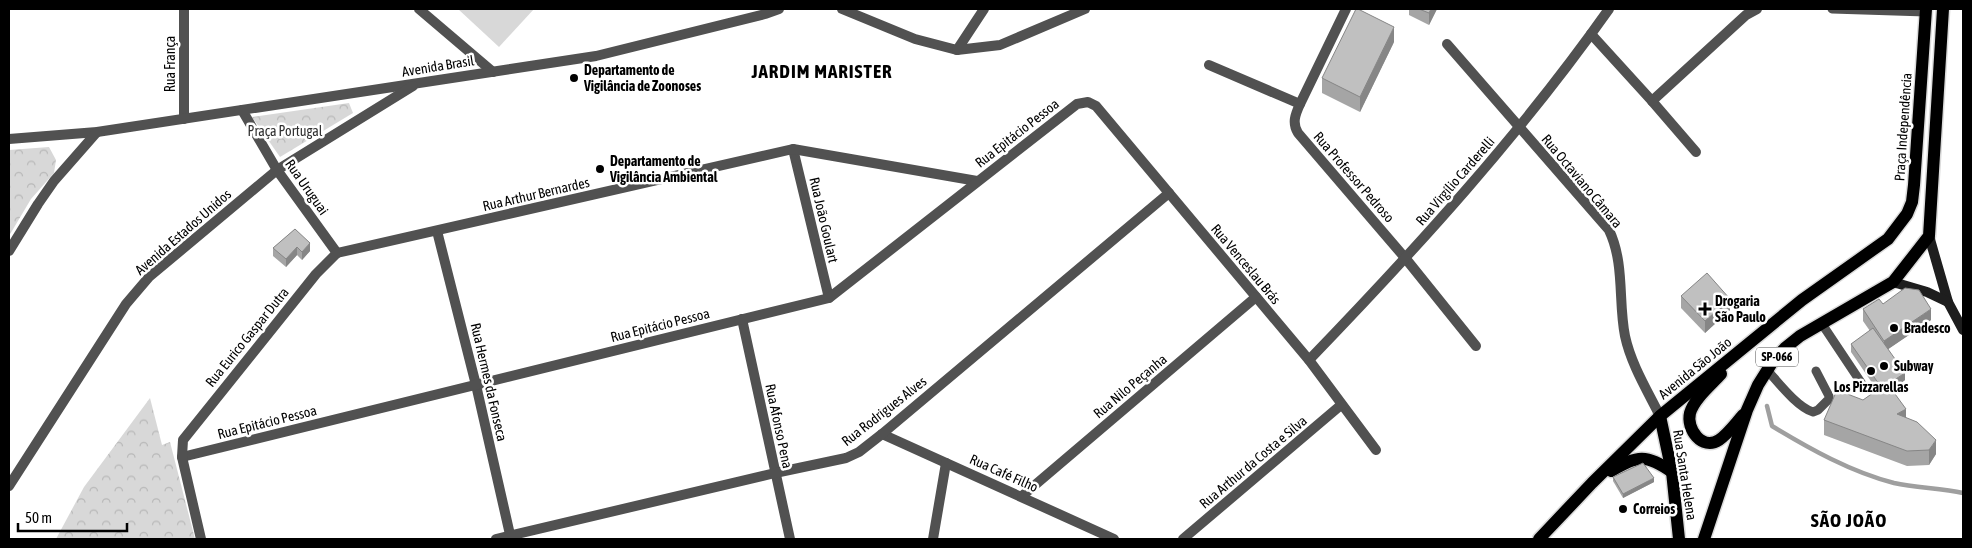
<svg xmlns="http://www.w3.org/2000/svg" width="1972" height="548" font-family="'Asap Condensed',sans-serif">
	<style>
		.forest { fill: url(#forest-crowns) }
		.pitch { fill: #d8d8d8 }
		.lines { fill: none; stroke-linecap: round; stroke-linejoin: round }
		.stream { stroke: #9f9f9f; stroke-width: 4.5 }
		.primary-casing { stroke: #dbdbdb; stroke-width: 15 }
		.service { stroke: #515151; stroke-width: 9 }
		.minor { stroke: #515151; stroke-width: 10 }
		.secondary { stroke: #1e1e1e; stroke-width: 10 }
		.primary { stroke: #000; stroke-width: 12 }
		.wall { fill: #a5a5a5 }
		.shaded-wall { fill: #868686 }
		.building { fill: #c0c0c0; stroke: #868686 }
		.poi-dot { fill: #000; stroke: #fff; stroke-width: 2 }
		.labels { text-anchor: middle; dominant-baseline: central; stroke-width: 5; stroke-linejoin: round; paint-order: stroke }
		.shield { fill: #fff; stroke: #4c4c4c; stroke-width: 1 }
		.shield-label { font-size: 12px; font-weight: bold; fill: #000 }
		.street-label { font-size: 14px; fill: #000; stroke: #fff }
		.poi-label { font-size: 14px; font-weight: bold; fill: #000; stroke: #fff; text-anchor: start }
		.park-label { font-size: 14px; fill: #2f2f2f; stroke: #fff }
		.district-label { font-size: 19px; font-weight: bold; letter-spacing: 1px; fill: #000; stroke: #fff }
	</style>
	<defs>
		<pattern id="forest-crowns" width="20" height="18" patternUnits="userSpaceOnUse" patternTransform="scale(1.25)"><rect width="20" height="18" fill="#d8d8d8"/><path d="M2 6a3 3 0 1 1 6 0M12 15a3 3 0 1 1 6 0" fill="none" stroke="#b8b8b8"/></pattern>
	</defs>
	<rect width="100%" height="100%" fill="#fff"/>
	<!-- forest -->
	<g class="forest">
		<polygon points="349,103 353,113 280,157 252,117"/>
		<polygon points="49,147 56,160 54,173 31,199 9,236 9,150"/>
		<polygon points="150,398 162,445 170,442 195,539 56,539 84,487"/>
	</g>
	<!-- pitch -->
	<polygon class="pitch" points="458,9 534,9 499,47"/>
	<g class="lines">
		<!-- stream -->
		<path class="stream" d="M1767,406L1772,426C1810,449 1851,472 1894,483C1917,488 1941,488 1963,493"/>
		<defs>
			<g id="primary">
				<path d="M1721,374C1711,385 1694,399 1690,413C1686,429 1702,451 1719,440C1728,434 1735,424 1743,415"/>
				<polyline points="1660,416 1672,472 1679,539"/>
				<path d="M1611,471C1638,455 1646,454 1672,472"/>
				<polyline points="1539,539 1592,483 1660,416 1802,300 1888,239 1907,214 1912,202 1914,185 1926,9"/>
				<polyline points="1704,539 1747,410 1758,385 1773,361 1785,348 1800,336 1893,282 1929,236 1943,9"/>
			</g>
		</defs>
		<!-- primary casing -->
		<use href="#primary" class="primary-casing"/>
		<!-- service -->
		<g class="service">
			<polyline points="1832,9 1926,12"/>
			<polyline points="1822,324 1862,384"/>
			<path d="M1767,370C1778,382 1797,407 1813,412L1818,410L1829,399V396L1816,371"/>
		</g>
		<!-- minor -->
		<g class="minor">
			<polyline points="419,9 493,72"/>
			<polyline points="842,9 915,39 957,50 1000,45 1085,9"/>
			<path d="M1346,9L1300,104C1295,115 1292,123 1298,133L1406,259L1476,346"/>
			<polyline points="1591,34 1652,101 1696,152"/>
			<path d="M1447,44L1609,230C1625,264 1618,301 1625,336C1631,364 1647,390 1660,416"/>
			<polyline points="957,50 984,9"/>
			<polyline points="1209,65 1300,104"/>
			<polyline points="1652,101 1746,15 1757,9"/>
			<polyline points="242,110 277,170 337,253"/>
			<polyline points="184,119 184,9"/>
			<polyline points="9,139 97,132 596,56 765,14 779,9"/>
			<polyline points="793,149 829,298"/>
			<polyline points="437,231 476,385 511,539"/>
			<polyline points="9,251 38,204 54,181 97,132"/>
			<polyline points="337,253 793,149 977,181"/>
			<polyline points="742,319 790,539"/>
			<path d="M1309,360C1416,249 1520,135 1609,9"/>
			<polyline points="882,434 1114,539"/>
			<polyline points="182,457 829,298 1077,104 1088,102 1096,106 1309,360 1376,450"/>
			<polyline points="9,486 126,304 149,277 277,170 413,86"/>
			<polyline points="1022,496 1256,297"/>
			<polyline points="201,539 182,457 183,440 316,274 337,253"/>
			<polyline points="496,539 775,473 846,458 859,452 882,434 1169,193"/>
			<polyline points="933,539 946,463"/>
			<polyline points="1183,539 1341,405"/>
		</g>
		<!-- secondary -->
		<g class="secondary">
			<polyline points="1929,236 1948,302 1963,330"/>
			<polyline points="1893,282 1927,292 1948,302"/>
		</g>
		<!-- primary -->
		<use href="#primary" class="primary"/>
	</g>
	<!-- wall -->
	<g class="wall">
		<polygon points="1409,9 1437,9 1429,25 1409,15"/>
		<polygon points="1394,42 1360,112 1322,93 1322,78"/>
		<polygon points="295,229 310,251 302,260 297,255 286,267 273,256 273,248"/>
		<polygon points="1681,296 1730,310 1705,333 1681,308"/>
		<polygon points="1883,304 1931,320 1888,349 1905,380 1892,390 1906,417 1936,454 1929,465 1907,466 1824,435 1824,420 1863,400 1877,390 1851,352 1851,344 1870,331 1863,321 1863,309"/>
		<polygon points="1613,477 1654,482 1623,498 1613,481"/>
	</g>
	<!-- shaded-wall -->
	<g class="shaded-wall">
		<polygon points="1431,9 1437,9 1429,25 1429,13"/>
		<polygon points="1394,27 1394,42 1360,112 1360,97"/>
		<polygon points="310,243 310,251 302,260 302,252"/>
		<polygon points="297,247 297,255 286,267 286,259"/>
		<polygon points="1730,299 1730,310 1705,333 1705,321"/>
		<polygon points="1931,309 1931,320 1884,352 1884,341"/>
		<polygon points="1905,373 1905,380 1882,397 1882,389"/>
		<polygon points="1906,409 1906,423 1897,414"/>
		<polygon points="1936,440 1936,454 1929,465 1929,450"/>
		<polygon points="1654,478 1654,482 1623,498 1623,494"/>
	</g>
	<!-- building -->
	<g class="building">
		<polygon points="1356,9 1358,9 1394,27 1360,97 1322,78"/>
		<polygon points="1419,9 1431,9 1429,13"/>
		<polygon points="295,229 310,243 302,252 297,247 286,259 273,248"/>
		<polygon points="1707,273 1730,299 1705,321 1681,296"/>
		<polygon points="1905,288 1919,290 1931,309 1884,341 1863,309 1879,299 1883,304"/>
		<polygon points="1873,328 1905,373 1888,384 1887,383 1881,387 1851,344"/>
		<polygon points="1887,383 1906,409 1897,414 1917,422 1936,440 1929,450 1907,451 1824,420 1837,390 1863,400"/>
		<polygon points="1643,463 1654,478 1623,494 1613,477"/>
	</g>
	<!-- markers -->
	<g class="poi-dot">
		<circle cx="574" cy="78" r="5"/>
		<circle cx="600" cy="169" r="5"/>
		<path d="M1702.5 301.5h5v5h5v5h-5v5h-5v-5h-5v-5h5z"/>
		<circle cx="1894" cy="328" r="5"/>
		<circle cx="1884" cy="366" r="5"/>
		<circle cx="1871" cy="371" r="5"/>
		<circle cx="1623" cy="509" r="5"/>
	</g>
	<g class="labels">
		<!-- shield labels -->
		<rect class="shield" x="1756" y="347.5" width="42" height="19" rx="4"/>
		<g class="shield-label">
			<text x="1777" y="357">SP-066</text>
		</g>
		<!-- street labels -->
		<g class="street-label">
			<text transform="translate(170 64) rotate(-90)">Rua França</text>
			<text transform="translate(438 66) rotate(-9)">Avenida Brasil</text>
			<text transform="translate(1903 127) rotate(-86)">Praça Independência</text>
			<text transform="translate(1017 133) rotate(-38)">Rua Epitácio Pessoa</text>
			<text transform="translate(1354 177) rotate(49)">Rua Professor Pedroso</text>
			<text transform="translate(1455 181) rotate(-49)">Rua Virgílio Carderelli</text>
			<text transform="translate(1582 181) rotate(50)">Rua Octaviano Câmara</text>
			<text transform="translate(307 187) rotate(55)">Rua Uruguai</text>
			<text transform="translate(536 194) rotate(-13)">Rua Arthur Bernardes</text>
			<text transform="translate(824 220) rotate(77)">Rua João Goulart</text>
			<text transform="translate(183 232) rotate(-41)">Avenida Estados Unidos</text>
			<text transform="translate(1246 264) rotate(50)">Rua Venceslau Brás</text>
			<text transform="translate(660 325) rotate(-14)">Rua Epitácio Pessoa</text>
			<text transform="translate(247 337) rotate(-51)">Rua Eurico Gaspar Dutra</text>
			<text transform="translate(1695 368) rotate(-39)">Avenida São João</text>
			<text transform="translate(489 382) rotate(77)">Rua Hermes da Fonseca</text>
			<text transform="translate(1130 386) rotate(-40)">Rua Nilo Peçanha</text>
			<text transform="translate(884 411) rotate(-38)">Rua Rodrigues Alves</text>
			<text transform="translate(267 422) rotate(-14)">Rua Epitácio Pessoa</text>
			<text transform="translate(779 426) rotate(78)">Rua Afonso Pena</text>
			<text transform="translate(1253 462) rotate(-40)">Rua Arthur da Costa e Silva</text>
			<text transform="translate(1004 473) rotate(24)">Rua Café Filho</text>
			<text transform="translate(1685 475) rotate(81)">Rua Santa Helena</text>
		</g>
		<!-- poi labels -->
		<g class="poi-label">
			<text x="584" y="70">Departamento de<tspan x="584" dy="16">Vigilância de Zoonoses</tspan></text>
			<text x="610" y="161">Departamento de<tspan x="610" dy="16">Vigilância Ambiental</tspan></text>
			<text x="1715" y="301">Drogaria<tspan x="1715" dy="16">São Paulo</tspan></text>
			<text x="1904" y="328">Bradesco</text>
			<text x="1894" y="366">Subway</text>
			<text x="1871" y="387" text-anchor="middle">Los Pizzarellas</text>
			<text x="1633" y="509">Correios</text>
		</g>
		<!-- park labels -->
		<g class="park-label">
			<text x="285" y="131">Praça Portugal</text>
		</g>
		<!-- district labels -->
		<g class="district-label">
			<text x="822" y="71">JARDIM MARISTER</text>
			<text x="1849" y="520">SÃO JOÃO</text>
		</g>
	</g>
	<!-- border -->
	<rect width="1972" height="548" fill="none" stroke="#000000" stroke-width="20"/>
	<!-- scale -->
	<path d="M18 523v8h109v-8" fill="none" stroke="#000000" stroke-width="2.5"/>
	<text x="25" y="523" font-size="15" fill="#000000" stroke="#ffffff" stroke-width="4" paint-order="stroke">50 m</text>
</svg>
